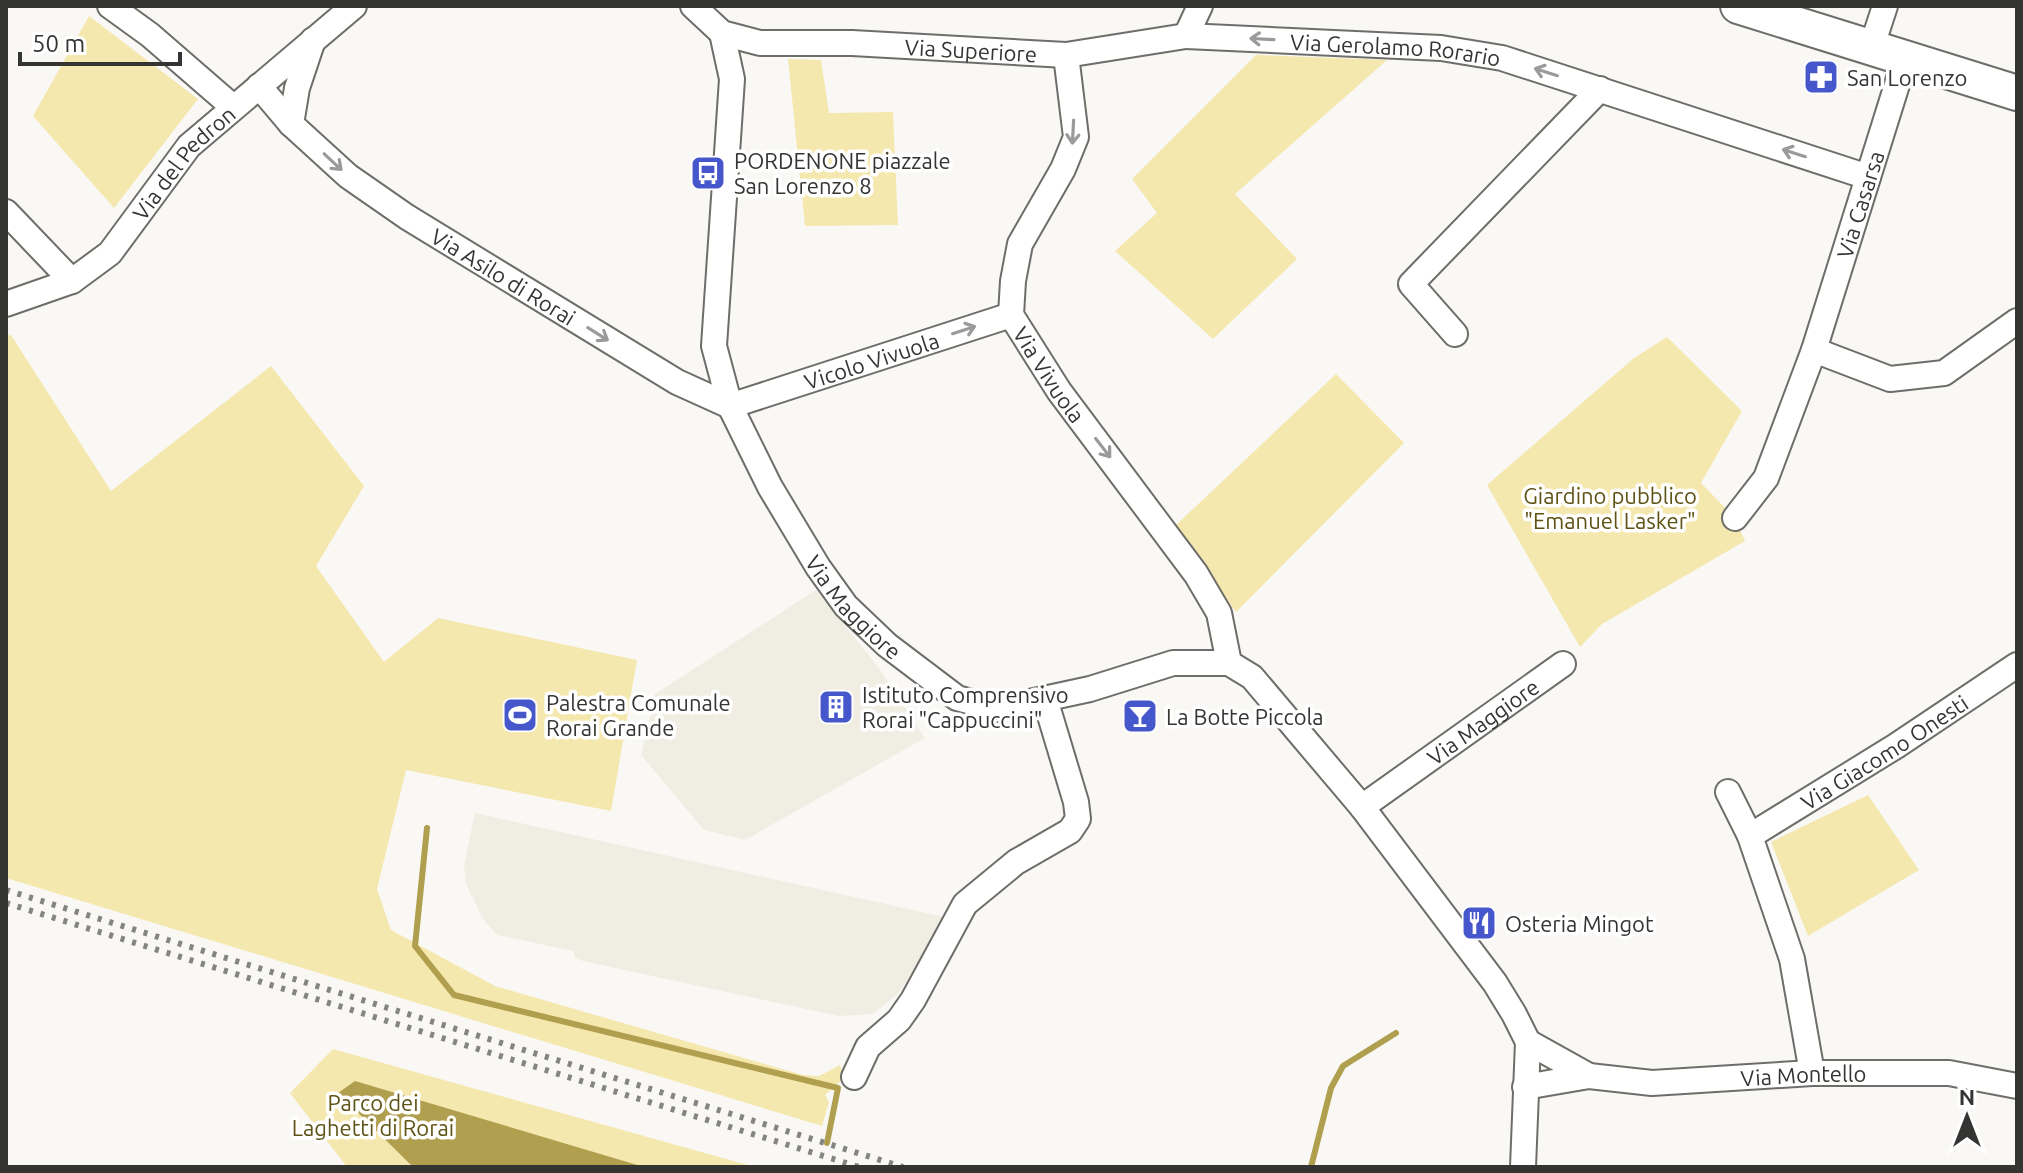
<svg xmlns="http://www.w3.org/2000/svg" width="2023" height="1173" font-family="Ubuntu,sans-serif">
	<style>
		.built { fill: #f0eee3 }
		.green { fill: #f5e8af }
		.water { fill: #b09f4e }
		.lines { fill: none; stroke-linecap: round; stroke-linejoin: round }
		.stream { stroke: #b09f4e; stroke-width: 6 }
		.minor-casing { stroke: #6d6d6a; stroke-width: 28 }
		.secondary-casing { stroke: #6d6d6a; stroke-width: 38 }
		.minor { stroke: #fff; stroke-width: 24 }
		.secondary { stroke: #fff; stroke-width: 34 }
		.rail { stroke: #848482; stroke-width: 6; stroke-dasharray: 4 8; stroke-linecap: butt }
		.oneway { stroke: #9a9a99 }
		.labels { text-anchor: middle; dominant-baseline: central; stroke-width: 7; stroke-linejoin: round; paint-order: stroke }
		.street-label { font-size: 22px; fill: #343433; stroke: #fff }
		.poi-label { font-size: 22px; fill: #343433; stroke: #fff; text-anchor: start }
		.park-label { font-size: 22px; fill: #5f5215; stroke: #fff }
	</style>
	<rect width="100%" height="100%" fill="#f9f8f5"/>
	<!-- built -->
	<g class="built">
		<polygon points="816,590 879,668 925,738 745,840 704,830 641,755 655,694"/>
		<polygon points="475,813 949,918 899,993 873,1014 839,1016 583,961 575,958 573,951 497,935 483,919 466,884 464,865"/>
	</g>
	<!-- green -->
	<g class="green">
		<polygon points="89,16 198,99 114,208 33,116"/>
		<polygon points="1256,55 1387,60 1235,194 1297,259 1213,339 1115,251 1157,213 1132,179"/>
		<polygon points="788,59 821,60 829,113 893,112 898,225 805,226"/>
		<polygon points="11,335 111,491 271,366 364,486 316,566 384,662 438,618 637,660 611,811 406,770 377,889 391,930 495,986 803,1075 819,1076 840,1065 844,1078 825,1095 829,1102 822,1126 6,878 6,336"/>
		<polygon points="1667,337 1742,411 1701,483 1735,518 1745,541 1602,624 1580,647 1487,485 1634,358"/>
		<polygon points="1336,374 1404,443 1236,612 1175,526"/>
		<polygon points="1868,795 1919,870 1808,936 1771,842"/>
		<polygon points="333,1049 755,1167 347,1167 290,1093"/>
	</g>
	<!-- water -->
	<polygon class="water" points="355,1081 644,1167 413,1167 338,1093"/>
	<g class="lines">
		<!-- stream -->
		<g class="stream">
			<polyline points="427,828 415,946 454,995 838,1088 827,1143"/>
			<polyline points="1311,1167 1331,1088 1343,1066 1396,1033"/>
		</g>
		<defs>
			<g id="minor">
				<polyline points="110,6 150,35 233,107"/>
				<path id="s1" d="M693,6L722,33L760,43H852L1066,55L1186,36L1200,6"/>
				<path id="s2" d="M722,33L732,79L714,346L730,406L770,487L818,567L846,606L887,645L957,698L997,709L1090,689L1173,663H1229L1252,677L1362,807L1495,983L1514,1014L1528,1042L1523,1167"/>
				<path id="s3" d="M1186,36L1441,48L1502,58L1868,177"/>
				<polyline points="1871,49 1885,6"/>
				<path id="s4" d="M1066,55L1076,137L1063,169L1020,244L1013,281L1011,315L1059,391L1196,574L1219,613L1229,663"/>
				<path id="s5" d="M259,86L291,124L348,176L407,217L677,382L730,406L1011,315"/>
				<polyline points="291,124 297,88 313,40"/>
				<polyline points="6,212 72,281"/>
				<path id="s6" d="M6,304L72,281L110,253L189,146L354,6"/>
				<polyline points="1455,334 1411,284 1600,89"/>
				<polyline points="1814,350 1890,379 1944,373 2017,321"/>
				<path id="s7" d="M1735,518L1766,478L1814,350L1905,59"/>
				<polyline points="1728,792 1750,836"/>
				<path id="s8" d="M1362,807L1563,664"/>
				<polyline points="1528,1042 1589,1076"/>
				<path id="s9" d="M1812,1073L1792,959L1750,836L1896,746L2017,665"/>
				<polyline points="854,1077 868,1047 899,1020 913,1000 965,904 1016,862 1070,831 1078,819 1076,802 1045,699"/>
				<path id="s10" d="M1525,1087L1589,1076L1652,1083L1812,1073H1949L2017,1086"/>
			</g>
			<polyline id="secondary" points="1738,6 2017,93"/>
		</defs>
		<!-- minor casing -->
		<use href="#minor" class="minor-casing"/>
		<!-- secondary casing -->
		<use href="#secondary" class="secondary-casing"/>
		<!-- minor -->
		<use href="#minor" class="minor"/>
		<!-- secondary -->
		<use href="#secondary" class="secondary"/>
		<!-- rail -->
		<g class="rail">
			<polyline points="6,890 903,1167"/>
			<polyline points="6,903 859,1167"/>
		</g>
	</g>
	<!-- one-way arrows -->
	<defs><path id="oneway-shaft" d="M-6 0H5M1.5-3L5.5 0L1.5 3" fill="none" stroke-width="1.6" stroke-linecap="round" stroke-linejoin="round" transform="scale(2)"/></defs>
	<g class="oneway">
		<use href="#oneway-shaft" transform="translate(1262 39) rotate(-177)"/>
		<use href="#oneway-shaft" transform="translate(1546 72) rotate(-162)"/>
		<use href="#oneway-shaft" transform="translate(1073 132) rotate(93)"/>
		<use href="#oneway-shaft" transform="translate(1794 153) rotate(-162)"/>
		<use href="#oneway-shaft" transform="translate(333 162) rotate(43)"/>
		<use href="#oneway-shaft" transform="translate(964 330) rotate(-18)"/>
		<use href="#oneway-shaft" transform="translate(598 334) rotate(32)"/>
		<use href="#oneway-shaft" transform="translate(1103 448) rotate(52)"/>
	</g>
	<!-- icons -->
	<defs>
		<symbol id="pharmacy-square" viewBox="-11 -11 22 22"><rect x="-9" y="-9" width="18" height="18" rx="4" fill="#4656cb" stroke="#fff"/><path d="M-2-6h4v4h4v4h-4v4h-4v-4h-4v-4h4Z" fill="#fff"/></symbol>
		<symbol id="bus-square" viewBox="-11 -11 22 22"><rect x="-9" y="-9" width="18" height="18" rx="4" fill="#4656cb" stroke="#fff"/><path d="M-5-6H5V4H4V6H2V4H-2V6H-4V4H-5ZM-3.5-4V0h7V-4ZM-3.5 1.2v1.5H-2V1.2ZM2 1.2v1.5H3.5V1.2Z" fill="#fff"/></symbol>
		<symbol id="building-square" viewBox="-11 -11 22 22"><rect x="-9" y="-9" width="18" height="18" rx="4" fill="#4656cb" stroke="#fff"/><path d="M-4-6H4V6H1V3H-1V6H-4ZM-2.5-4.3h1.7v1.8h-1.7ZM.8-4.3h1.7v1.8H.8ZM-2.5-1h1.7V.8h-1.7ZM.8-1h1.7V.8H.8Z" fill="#fff"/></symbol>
		<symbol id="stadium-square" viewBox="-11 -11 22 22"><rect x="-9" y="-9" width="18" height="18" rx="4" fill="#4656cb" stroke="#fff"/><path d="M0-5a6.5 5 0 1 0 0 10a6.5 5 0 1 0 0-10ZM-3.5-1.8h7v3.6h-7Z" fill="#fff"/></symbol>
		<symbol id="bar-square" viewBox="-11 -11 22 22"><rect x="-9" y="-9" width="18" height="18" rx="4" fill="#4656cb" stroke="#fff"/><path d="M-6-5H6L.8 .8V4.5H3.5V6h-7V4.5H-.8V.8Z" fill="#fff"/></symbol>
		<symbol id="restaurant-square" viewBox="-11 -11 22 22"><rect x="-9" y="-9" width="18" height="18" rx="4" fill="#4656cb" stroke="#fff"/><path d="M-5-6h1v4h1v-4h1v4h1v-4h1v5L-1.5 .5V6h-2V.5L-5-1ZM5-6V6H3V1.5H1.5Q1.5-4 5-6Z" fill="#fff"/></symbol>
	</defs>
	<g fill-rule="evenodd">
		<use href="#pharmacy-square" x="1801" y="57" width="40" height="40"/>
		<use href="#bus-square" x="688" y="153" width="40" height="40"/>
		<use href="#building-square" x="816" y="687" width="40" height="40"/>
		<use href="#stadium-square" x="500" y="695" width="40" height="40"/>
		<use href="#bar-square" x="1120" y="696" width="40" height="40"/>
		<use href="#restaurant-square" x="1459" y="903" width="40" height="40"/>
	</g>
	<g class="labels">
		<!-- street labels -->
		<g class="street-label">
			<text stroke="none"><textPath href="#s1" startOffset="290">Via Superiore</textPath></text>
			<text stroke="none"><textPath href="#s3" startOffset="210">Via Gerolamo Rorario</textPath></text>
			<text stroke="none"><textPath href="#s6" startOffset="234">Via del Pedron</textPath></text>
			<text stroke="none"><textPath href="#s7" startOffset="340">Via Casarsa</textPath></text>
			<text stroke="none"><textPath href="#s5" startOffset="312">Via Asilo di Rorai</textPath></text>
			<text stroke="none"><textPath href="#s5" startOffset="722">Vicolo Vivuola</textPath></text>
			<text stroke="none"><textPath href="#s4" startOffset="346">Via Vivuola</textPath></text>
			<text stroke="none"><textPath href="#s2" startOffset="614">Via Maggiore</textPath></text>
			<text stroke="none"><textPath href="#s8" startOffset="148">Via Maggiore</textPath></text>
			<text stroke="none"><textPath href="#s9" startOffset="404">Via Giacomo Onesti</textPath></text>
			<text stroke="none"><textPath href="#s10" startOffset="280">Via Montello</textPath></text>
		</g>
		<!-- poi labels -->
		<g class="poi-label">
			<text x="1847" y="77">San Lorenzo</text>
			<text x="734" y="160">PORDENONE piazzale<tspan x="734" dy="25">San Lorenzo 8</tspan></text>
			<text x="862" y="694">Istituto Comprensivo<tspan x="862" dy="25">Rorai "Cappuccini"</tspan></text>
			<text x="546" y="702">Palestra Comunale<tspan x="546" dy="25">Rorai Grande</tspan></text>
			<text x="1166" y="716">La Botte Piccola</text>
			<text x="1505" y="923">Osteria Mingot</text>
		</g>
		<!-- park labels -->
		<g class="park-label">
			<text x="1610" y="495">Giardino pubblico<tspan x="1610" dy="25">"Emanuel Lasker"</tspan></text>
			<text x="373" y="1102">Parco dei<tspan x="373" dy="25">Laghetti di Rorai</tspan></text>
		</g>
	</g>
	<!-- border -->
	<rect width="2023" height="1173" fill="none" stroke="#343433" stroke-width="16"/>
	<!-- north arrow -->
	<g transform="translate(1967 1117)" stroke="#ffffff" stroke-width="6" paint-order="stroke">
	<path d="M0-6L14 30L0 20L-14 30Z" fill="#343433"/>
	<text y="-12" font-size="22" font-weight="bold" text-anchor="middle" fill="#343433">N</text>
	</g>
	<!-- scale -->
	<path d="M20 52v12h160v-12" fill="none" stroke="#343433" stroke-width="4"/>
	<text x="32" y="52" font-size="24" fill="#343433" stroke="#ffffff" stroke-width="6" paint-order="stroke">50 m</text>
</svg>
